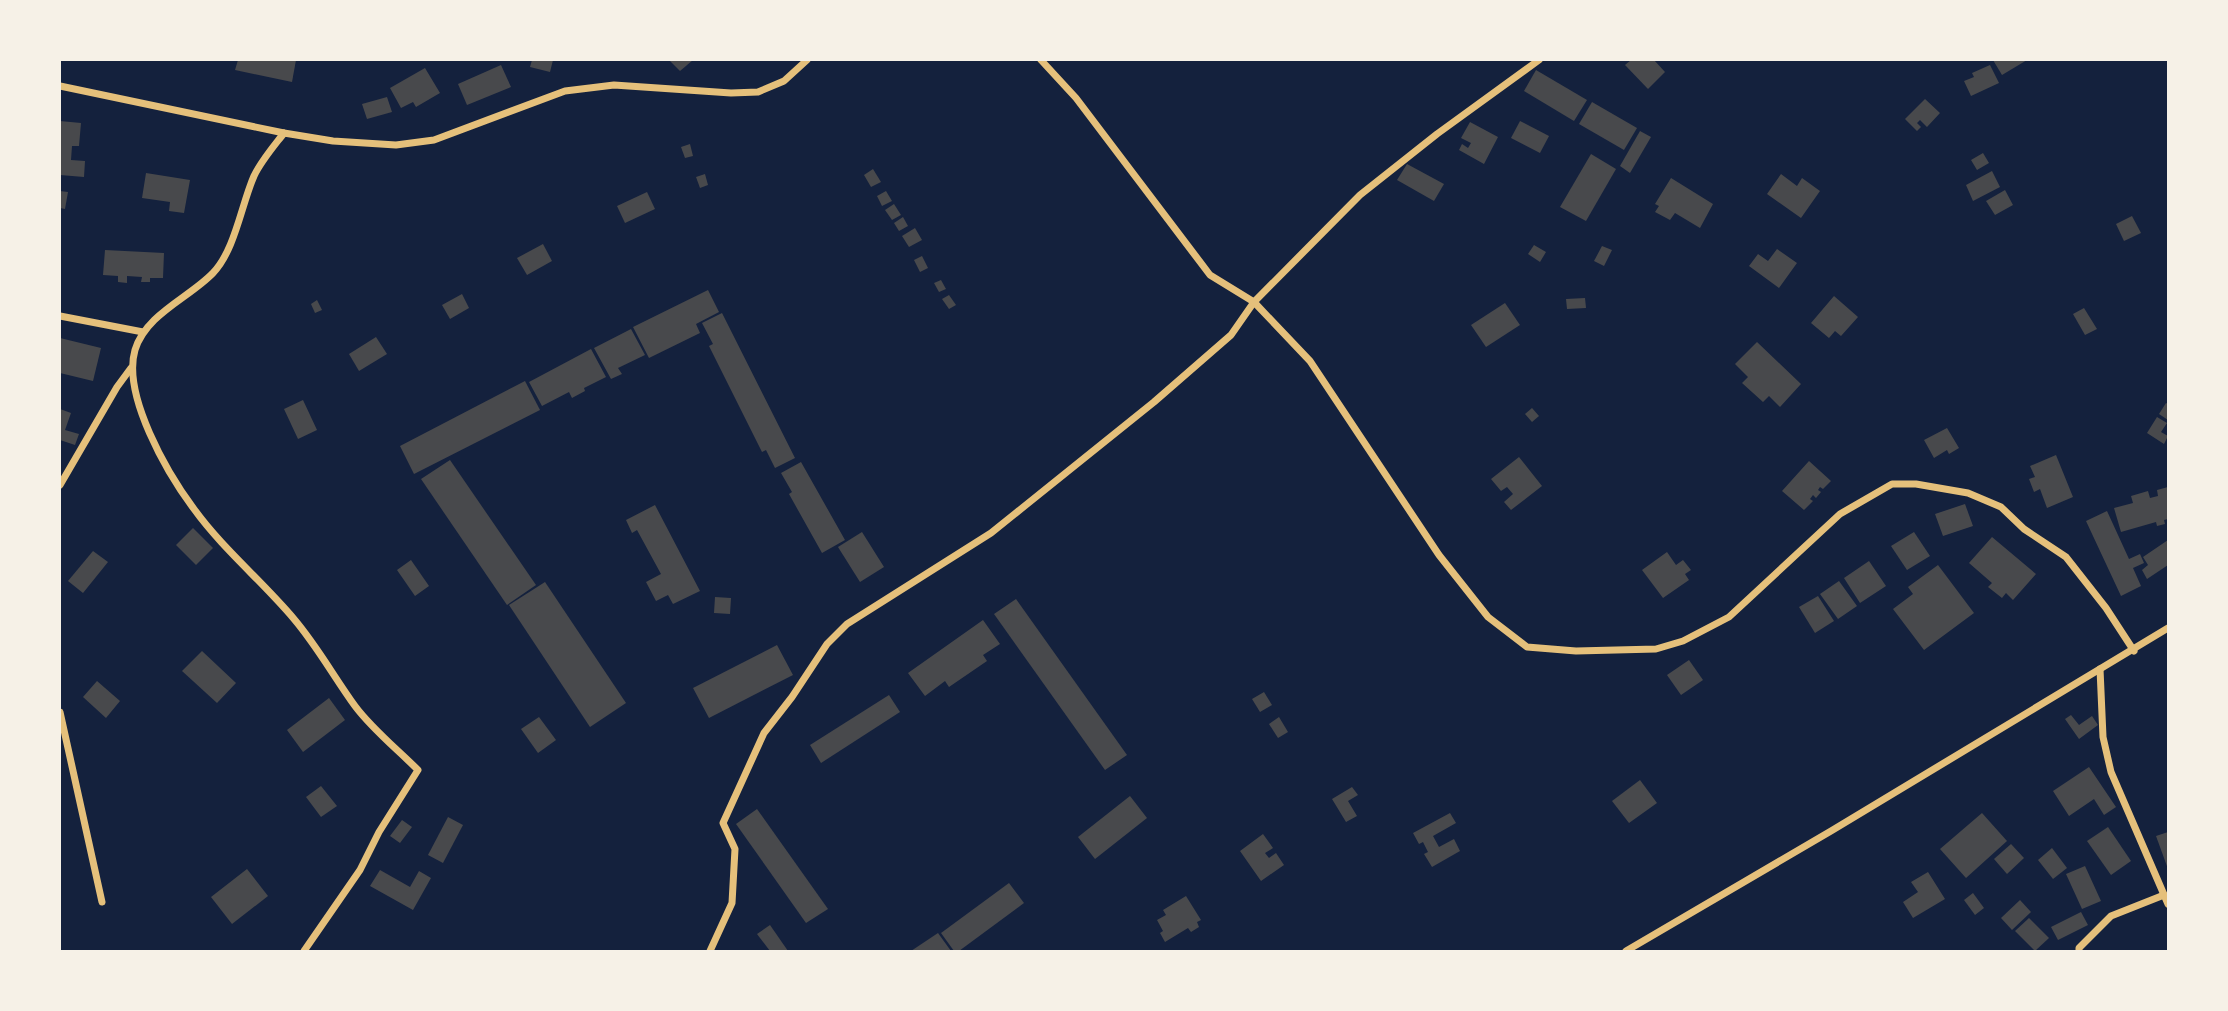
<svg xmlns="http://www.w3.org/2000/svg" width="2228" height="1011" font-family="Arial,sans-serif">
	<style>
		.building { fill: #48494c }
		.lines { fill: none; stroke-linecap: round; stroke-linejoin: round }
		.minor { stroke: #e5c07b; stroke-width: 7 }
	</style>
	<rect width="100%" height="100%" fill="#14213d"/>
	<!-- building -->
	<g class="building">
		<polygon points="238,60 296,60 292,82 235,70"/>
		<polygon points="532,60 553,60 550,72 530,67"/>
		<polygon points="669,60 693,60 680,71"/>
		<polygon points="1631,60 1654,60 1665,72 1648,89 1625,65"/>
		<polygon points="1993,60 2027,60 2002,75"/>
		<polygon points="501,65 511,87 467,105 458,84"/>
		<polygon points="1990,65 1999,83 1971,96 1964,81 1974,77 1972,73"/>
		<polygon points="425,68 440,93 416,107 413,102 401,108 390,88"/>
		<polygon points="1536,70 1587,100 1574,121 1524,91"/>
		<polygon points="387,97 392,112 367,119 362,104"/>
		<polygon points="1925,99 1940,113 1927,127 1920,120 1917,123 1921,127 1917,131 1905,119"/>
		<polygon points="1592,102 1637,128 1624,150 1579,124"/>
		<polygon points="60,121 81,123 79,146 72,146 71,160 85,161 84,177 60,175"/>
		<polygon points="1520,121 1549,136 1540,153 1511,138"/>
		<polygon points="1470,122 1498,137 1484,164 1459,150 1462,144 1468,148 1471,143 1461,138"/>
		<polygon points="1640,131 1651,137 1630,173 1620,166"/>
		<polygon points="690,144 693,156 685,158 681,147"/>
		<polygon points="1983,153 1989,163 1977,170 1971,160"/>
		<polygon points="1591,154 1616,169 1586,221 1560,207"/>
		<polygon points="1407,164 1444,184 1434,201 1397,180"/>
		<polygon points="873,169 881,182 871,187 864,175"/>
		<polygon points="1992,171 2000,187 1973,201 1966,185"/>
		<polygon points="146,173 190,180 184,213 169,211 170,202 142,198"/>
		<polygon points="705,174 708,185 700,188 696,177"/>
		<polygon points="1781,174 1797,186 1802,178 1820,191 1801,218 1767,194"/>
		<polygon points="1671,178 1713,204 1700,228 1675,213 1670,220 1655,212 1659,206 1655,204"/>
		<polygon points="2005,190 2013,205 1995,215 1986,201"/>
		<polygon points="60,191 68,192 65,209 60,208"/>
		<polygon points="886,191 892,201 882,206 877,196"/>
		<polygon points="647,192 655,209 625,223 617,206"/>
		<polygon points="894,204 901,215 892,220 885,210"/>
		<polygon points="2132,216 2141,233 2124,241 2116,224"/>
		<polygon points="903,217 908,226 899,231 894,223"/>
		<polygon points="915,228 922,240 909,247 902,236"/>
		<polygon points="543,244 552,261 527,275 517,258"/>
		<polygon points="1534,245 1546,252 1540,262 1528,254"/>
		<polygon points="1602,246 1612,250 1604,266 1594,261"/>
		<polygon points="1777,249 1797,263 1779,288 1749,266 1758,254 1768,261"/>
		<polygon points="105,250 164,253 163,278 150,278 150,282 141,282 142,277 127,276 127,283 118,282 118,276 103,275"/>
		<polygon points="922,256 928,268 920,272 914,260"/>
		<polygon points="941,280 946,289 939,292 934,283"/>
		<polygon points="708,290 719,312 696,324 700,333 649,358 633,327"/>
		<polygon points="462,294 469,308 450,319 442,305"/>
		<polygon points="949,295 956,305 949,309 942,299"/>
		<polygon points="1834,296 1858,317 1841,336 1835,331 1829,338 1811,323"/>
		<polygon points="1585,298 1586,308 1567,309 1566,299"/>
		<polygon points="317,300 322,310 315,313 311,304"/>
		<polygon points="1505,303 1520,325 1486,347 1471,325"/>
		<polygon points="2084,308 2097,329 2085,335 2073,314"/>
		<polygon points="722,313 795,458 775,468 766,450 762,452 709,346 713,344 702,323"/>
		<polygon points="631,329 645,355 618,368 622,374 611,379 594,348"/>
		<polygon points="376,337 387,354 359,371 349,354"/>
		<polygon points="60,338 101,348 93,381 60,373"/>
		<polygon points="1757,342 1801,384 1780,407 1769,396 1763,402 1742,383 1748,377 1735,364"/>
		<polygon points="591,349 606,377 584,388 585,391 572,398 569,392 542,406 529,382"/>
		<polygon points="525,381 540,410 414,474 400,446"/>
		<polygon points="303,400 317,430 298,439 284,409"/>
		<polygon points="2166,403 2168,404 2168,420 2159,414"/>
		<polygon points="1532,408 1539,416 1532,422 1525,414"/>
		<polygon points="60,409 71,413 65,430 79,434 75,445 60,440"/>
		<polygon points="2157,417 2167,423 2161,432 2168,436 2164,444 2147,433"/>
		<polygon points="1947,428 1959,448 1949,454 1947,450 1934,458 1924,440"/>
		<polygon points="2056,455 2073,497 2047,508 2040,489 2034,492 2029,479 2035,477 2030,466"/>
		<polygon points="1519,457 1542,486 1511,510 1504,502 1513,494 1507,487 1501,491 1491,479"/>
		<polygon points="450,460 536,585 507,605 421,479"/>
		<polygon points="1809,461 1831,481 1823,489 1820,487 1818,490 1821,492 1816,498 1813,495 1810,499 1813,501 1804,510 1782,491"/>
		<polygon points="801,462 845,540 822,553 789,494 792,492 781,473"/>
		<polygon points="2168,487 2168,519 2164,520 2165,524 2157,526 2156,522 2121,532 2114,508 2133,503 2131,496 2148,491 2150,498 2158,496 2157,490"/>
		<polygon points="1965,504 1973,526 1943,536 1935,514"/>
		<polygon points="655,505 700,591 673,604 668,595 656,601 646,582 661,574 637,530 632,533 626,520"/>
		<polygon points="2107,511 2129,559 2140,554 2144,563 2133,568 2141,586 2121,596 2086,521"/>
		<polygon points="193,528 213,548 196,565 176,545"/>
		<polygon points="862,532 884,567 860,582 838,547"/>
		<polygon points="1914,532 1930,556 1907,570 1891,546"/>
		<polygon points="1992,537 2036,574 2013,600 2006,593 2002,598 1988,587 1992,583 1969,563"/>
		<polygon points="2168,540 2168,565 2147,579 2142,570 2148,565 2143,557"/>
		<polygon points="93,551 108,562 83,593 68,581"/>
		<polygon points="1667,552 1676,565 1683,560 1691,570 1685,574 1689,580 1663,598 1642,570"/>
		<polygon points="411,560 429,586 415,596 397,570"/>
		<polygon points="1869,561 1886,586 1860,603 1844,578"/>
		<polygon points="1938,565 1974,613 1924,650 1893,609 1913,594 1908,587"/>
		<polygon points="1839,581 1857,606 1838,619 1820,594"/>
		<polygon points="545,582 626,703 590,727 509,605"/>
		<polygon points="1818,596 1834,621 1815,633 1799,607"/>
		<polygon points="715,597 731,598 730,614 714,613"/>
		<polygon points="1016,599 1127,755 1105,770 994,614"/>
		<polygon points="983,620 1000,644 983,655 987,661 949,687 945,681 925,696 908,673"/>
		<polygon points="777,645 793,675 709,718 693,688"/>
		<polygon points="202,651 236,683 217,703 182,671"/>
		<polygon points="1689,660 1703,680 1681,695 1667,675"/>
		<polygon points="97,681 120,701 106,718 83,697"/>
		<polygon points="1264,692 1272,705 1260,712 1252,699"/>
		<polygon points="889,695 900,712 821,763 810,745"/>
		<polygon points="329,698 345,720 303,752 287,730"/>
		<polygon points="2071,715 2079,725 2092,716 2098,725 2079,739 2065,719"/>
		<polygon points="539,717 556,740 538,753 521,729"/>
		<polygon points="1279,717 1288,732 1278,738 1269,724"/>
		<polygon points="2089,767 2116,807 2104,815 2094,799 2069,816 2053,791"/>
		<polygon points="1640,780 1657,803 1629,823 1612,801"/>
		<polygon points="321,786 337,806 321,817 306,797"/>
		<polygon points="1352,787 1358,795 1348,801 1357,816 1346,822 1332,799"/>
		<polygon points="1130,796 1147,818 1095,859 1078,837"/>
		<polygon points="757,809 828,909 806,923 736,824"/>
		<polygon points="1450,813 1456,823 1433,836 1439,847 1454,839 1460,851 1432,867 1424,854 1428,852 1423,842 1419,844 1413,833"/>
		<polygon points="1982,813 2007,841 1966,878 1940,849"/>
		<polygon points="448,817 463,825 443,863 428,855"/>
		<polygon points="402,820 412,827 400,843 390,836"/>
		<polygon points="2108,827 2131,861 2111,875 2087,841"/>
		<polygon points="2168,832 2168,869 2156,836"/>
		<polygon points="1263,834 1273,848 1265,853 1269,858 1276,853 1284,865 1261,881 1240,851"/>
		<polygon points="2011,844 2024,858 2007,874 1994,859"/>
		<polygon points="2052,848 2067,868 2053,879 2038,860"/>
		<polygon points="2085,866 2101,901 2082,909 2066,874"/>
		<polygon points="247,869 268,896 232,924 211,897"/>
		<polygon points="380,870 410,887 419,871 431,878 413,910 370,886"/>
		<polygon points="1928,872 1945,899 1913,918 1903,902 1918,892 1911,882"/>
		<polygon points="1009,883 1024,903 959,951 954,951 941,933"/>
		<polygon points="1973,893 1984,908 1975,915 1964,900"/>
		<polygon points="1186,896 1201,920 1197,922 1199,927 1191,932 1188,928 1165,942 1160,933 1163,931 1157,920 1166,915 1163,910"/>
		<polygon points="2020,900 2031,912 2012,930 2001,918"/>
		<polygon points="2081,912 2088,925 2058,940 2051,927"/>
		<polygon points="2029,918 2049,938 2035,951 2015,931"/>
		<polygon points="770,925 788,951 770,951 757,934"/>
		<polygon points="938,933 951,951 911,951"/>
	</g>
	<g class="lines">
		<!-- minor -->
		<g class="minor">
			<polyline points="1041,60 1076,98 1210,275 1254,302 1310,361 1439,555 1488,617 1527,647 1576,651 1656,649 1683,641 1729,617 1840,514 1892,484 1916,484 1968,493 2001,507 2024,529 2066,557 2106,608 2134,651"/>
			<polyline points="60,86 284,133 333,141 396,145 434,140 565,91 614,85 731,93 758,92 784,81 807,60"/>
			<path d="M284,133C274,146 261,161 254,176C241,206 235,250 213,273C189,298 146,314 135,350C122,395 167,473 194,509C222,548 263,582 294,619C317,646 334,677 355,706C372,729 397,749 418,770L379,832L360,870L304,951"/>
			<polyline points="60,316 143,332"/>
			<polyline points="60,485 117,387 131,368"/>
			<polyline points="2100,669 2103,737 2111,772 2168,904"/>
			<polyline points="60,712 102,902"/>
			<polyline points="710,951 732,903 735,849 723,823 764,733 792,697 827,644 847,624 991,533 1154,402 1231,335 1254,302 1360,195 1437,134 1539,60"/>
			<polyline points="1626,951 1831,831 2168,628"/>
			<polyline points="2079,951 2079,948 2111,916 2164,895"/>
		</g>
	</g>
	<!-- border -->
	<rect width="2228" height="1011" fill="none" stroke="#f6f1e7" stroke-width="122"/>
</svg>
